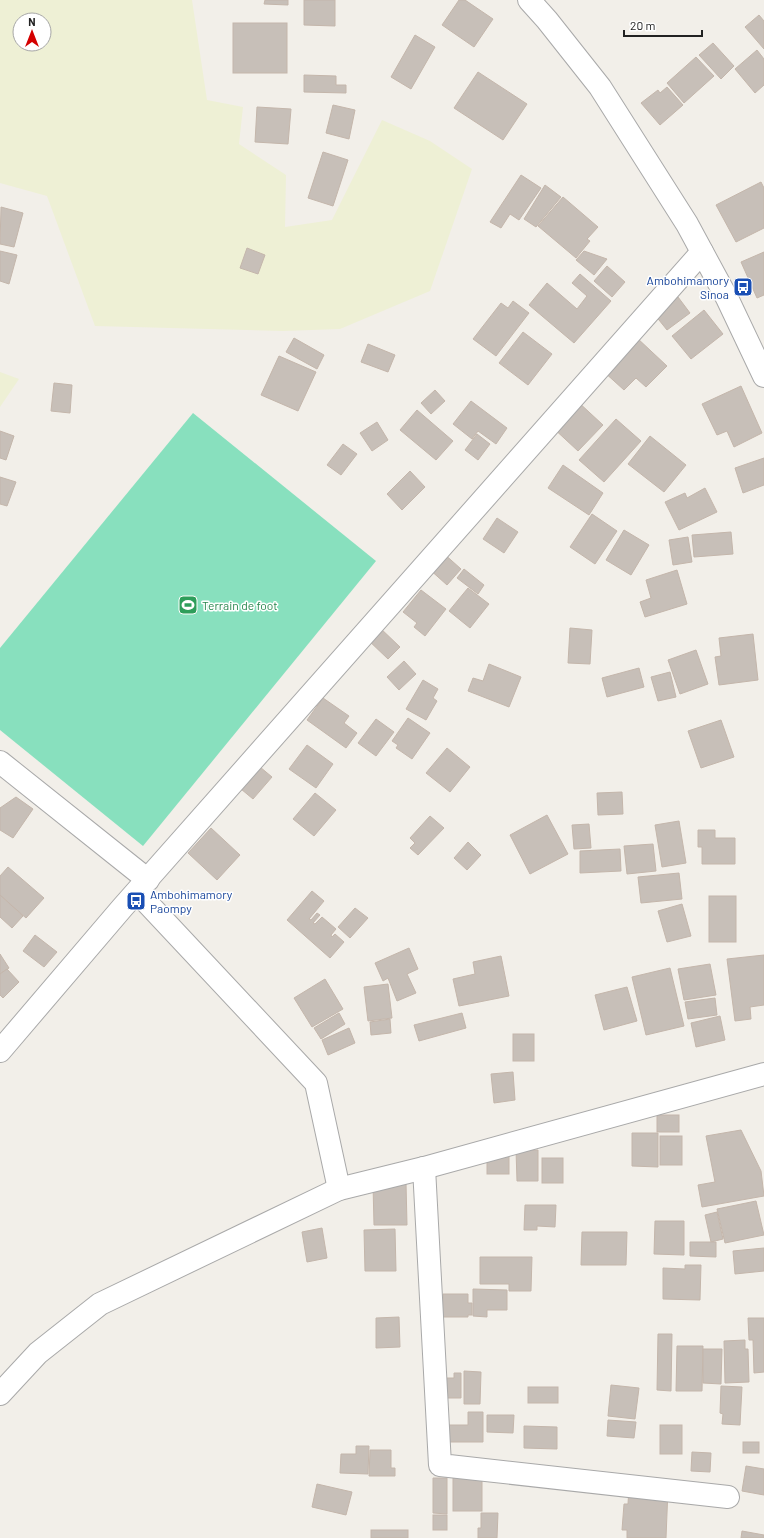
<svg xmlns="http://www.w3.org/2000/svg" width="764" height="1538" font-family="Barlow,sans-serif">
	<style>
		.farmland { fill: #eef0d5; fill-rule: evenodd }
		.pitch { fill: #88e0be }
		.building { fill: #c7bfb8; stroke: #c4b6ab }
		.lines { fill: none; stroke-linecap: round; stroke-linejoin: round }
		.minor-casing { stroke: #a9a9a9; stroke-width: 24 }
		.tertiary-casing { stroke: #a9a9a9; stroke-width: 24 }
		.minor { stroke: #fff; stroke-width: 22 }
		.tertiary { stroke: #fff; stroke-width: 22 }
		.labels { text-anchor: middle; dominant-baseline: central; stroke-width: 3; stroke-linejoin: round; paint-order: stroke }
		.transit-label { font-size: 12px; fill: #164399; stroke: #fff; text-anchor: end }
		.leisure-label { font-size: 12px; fill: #27864d; stroke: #fff; text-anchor: start }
	</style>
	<rect width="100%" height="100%" fill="#f2efe9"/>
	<!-- farmland -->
	<g class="farmland">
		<path d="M0,0H192L207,100L243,107L239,144L286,175L285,227L332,220L382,120L430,141L472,169L430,291L340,329L283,331L95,326L47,196L0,183ZM20,20H44V44H20Z"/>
		<polygon points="0,372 19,379 0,407"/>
	</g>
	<!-- pitch -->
	<polygon class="pitch" points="193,413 376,561 143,846 0,730 0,648"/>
	<!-- building -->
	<g class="building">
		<polygon points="265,0 288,0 288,5 264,4"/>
		<polygon points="304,0 335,0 335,26 304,25"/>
		<polygon points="459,0 465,0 493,19 474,47 442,25"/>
		<polygon points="759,15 764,21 764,49 745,27"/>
		<rect x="233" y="23" width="54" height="50"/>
		<polygon points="415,35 435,47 411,89 391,77"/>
		<polygon points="713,43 734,66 721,79 699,55"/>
		<polygon points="757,50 764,59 764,85 755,93 735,69"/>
		<polygon points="696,57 714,76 684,103 667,83"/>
		<polygon points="478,72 527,104 503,140 454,108"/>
		<polygon points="304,75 336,76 336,85 346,85 346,93 304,92"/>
		<polygon points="667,87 683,105 660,125 641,103 658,90 660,93"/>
		<polygon points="333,105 355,110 349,139 326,133"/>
		<polygon points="257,107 291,109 288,144 255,142"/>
		<polygon points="323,152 348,160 333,206 308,198"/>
		<polygon points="521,175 541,188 519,220 510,214 501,228 490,222"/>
		<polygon points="761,182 764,188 764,228 736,242 716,205"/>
		<polygon points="545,185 561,197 536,227 524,219"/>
		<polygon points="563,197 598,227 587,239 590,241 576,258 538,226"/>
		<polygon points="1,207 23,213 14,247 0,244"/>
		<polygon points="247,248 265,255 258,274 240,268"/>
		<polygon points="0,251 17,255 9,284 0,281"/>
		<polygon points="584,251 607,259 594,275 576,260"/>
		<polygon points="764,252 764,295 757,298 741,262"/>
		<polygon points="607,266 625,282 612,297 594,281"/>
		<polygon points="580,274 611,301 574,343 529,305 547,283 577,309 587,296 572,283"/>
		<polygon points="678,297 690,313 667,330 655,315"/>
		<polygon points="513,301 529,313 496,356 473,339 501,303 508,308"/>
		<polygon points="704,310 723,334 691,359 672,336"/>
		<polygon points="523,332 552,354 528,385 499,363"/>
		<polygon points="636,337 667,366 646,387 636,378 624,390 603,371"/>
		<polygon points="294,338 324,355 317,369 286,352"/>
		<polygon points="368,344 395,355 388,372 361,362"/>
		<polygon points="279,356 316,372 298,411 261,395"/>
		<polygon points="54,383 72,385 70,413 51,411"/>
		<polygon points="741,386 762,433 734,447 727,431 717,435 702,404"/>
		<polygon points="435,390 445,401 431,414 421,403"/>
		<polygon points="576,400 603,425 578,451 551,426"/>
		<polygon points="471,401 507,428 496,444 478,431 472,439 453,424"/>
		<polygon points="417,410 453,441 436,460 400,430"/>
		<polygon points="616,419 641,441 604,482 579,460"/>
		<polygon points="377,422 388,440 372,451 360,433"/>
		<polygon points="0,431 14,436 6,460 0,458"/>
		<polygon points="477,434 490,444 478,460 465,450"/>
		<polygon points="650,436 686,465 664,492 628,464"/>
		<polygon points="343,444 357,454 341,475 327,465"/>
		<polygon points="764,458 764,485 743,493 735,468"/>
		<polygon points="563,465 603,493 589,515 548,488"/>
		<polygon points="410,471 425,487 402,510 387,494"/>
		<polygon points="0,477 16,482 7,506 0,504"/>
		<polygon points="705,488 717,512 679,530 665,502 685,493 687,498"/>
		<polygon points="592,514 617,531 595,564 570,547"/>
		<polygon points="497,518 518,532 504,553 483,539"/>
		<polygon points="624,530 649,545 631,575 606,560"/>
		<polygon points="731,532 733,554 694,557 692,535"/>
		<polygon points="688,537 692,562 673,565 669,540"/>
		<polygon points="442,552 461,569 447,585 428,568"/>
		<polygon points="464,569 484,585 478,594 457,578"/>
		<polygon points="677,570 687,604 645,617 640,602 651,598 646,580"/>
		<polygon points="468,588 489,604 470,628 449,611"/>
		<polygon points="421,590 446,609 425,636 414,627 417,623 403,612"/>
		<polygon points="378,626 400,647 388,659 366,638"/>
		<polygon points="570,628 592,630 590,664 568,663"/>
		<polygon points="753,634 758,680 719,685 715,657 721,656 719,638"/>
		<polygon points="696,650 708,684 680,694 668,660"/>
		<polygon points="404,661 416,674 399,690 387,677"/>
		<polygon points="489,664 521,677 509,707 468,691 473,678 483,681"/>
		<polygon points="639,668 644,687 607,697 602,678"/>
		<polygon points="670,672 676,697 658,701 651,677"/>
		<polygon points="423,680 438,689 433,698 437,701 426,720 406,709"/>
		<polygon points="323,698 349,716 344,723 357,733 346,748 307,720"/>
		<polygon points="408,718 430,733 412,759 396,748 398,745 392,741"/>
		<polygon points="376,719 394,732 376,756 358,743"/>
		<polygon points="721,720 734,757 701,768 688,731"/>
		<polygon points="307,745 333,764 316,788 289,769"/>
		<polygon points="447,748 470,767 450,792 426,773"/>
		<polygon points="260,767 272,777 253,799 241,789"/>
		<polygon points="622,792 623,814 598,815 597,793"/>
		<polygon points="315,793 336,810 314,836 293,819"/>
		<polygon points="16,797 33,809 13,838 0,830 0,808"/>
		<polygon points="547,815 568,854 530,874 510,835"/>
		<polygon points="430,816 444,828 418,855 410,848 415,843 410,838"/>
		<polygon points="679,821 686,863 662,867 655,825"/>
		<polygon points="589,824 591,848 574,849 572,825"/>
		<polygon points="211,828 240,855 217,880 188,853"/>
		<polygon points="698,830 715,830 715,838 735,838 735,864 702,864 702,847 698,847"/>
		<polygon points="468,842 481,855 467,870 454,858"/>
		<polygon points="653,844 656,871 627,874 624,846"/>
		<polygon points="620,849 621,871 580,873 580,851"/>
		<polygon points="8,867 44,898 26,918 0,895 0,876"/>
		<polygon points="679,873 682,899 641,903 638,877"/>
		<polygon points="312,891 324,901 309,919 311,920 317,913 320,915 313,923 315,924 322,917 336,929 331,935 332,937 335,934 344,942 330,958 287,920"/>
		<polygon points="0,895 23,916 12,928 0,917"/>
		<rect x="709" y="896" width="27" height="46"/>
		<polygon points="682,904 691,936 667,942 658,911"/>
		<polygon points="355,908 368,918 350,938 338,927"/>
		<polygon points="35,935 57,952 44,967 23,951"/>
		<polygon points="409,948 418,969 407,974 416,993 397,1001 388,978 383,981 375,963"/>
		<polygon points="0,954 9,968 0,974"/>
		<polygon points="764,955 764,1005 750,1007 751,1019 735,1021 727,959"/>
		<polygon points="501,956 509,996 459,1006 453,979 475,974 473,962"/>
		<polygon points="710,964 716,995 684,1000 678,969"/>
		<polygon points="670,968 684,1026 646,1035 632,977"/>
		<polygon points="7,969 19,982 3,998 0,995 0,974"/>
		<polygon points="325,979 343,1009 312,1027 294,998"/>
		<polygon points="388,984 392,1018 368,1021 364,987"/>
		<polygon points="627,987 637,1021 604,1030 595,995"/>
		<polygon points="715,998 717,1015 688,1019 685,1002"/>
		<polygon points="339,1013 345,1024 321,1039 314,1028"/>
		<polygon points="462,1013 466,1028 419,1041 414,1025"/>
		<polygon points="720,1016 725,1040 696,1047 691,1023"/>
		<polygon points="390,1019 391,1033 371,1035 370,1022"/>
		<polygon points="349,1028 355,1043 328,1055 322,1040"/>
		<rect x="513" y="1034" width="21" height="27"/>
		<polygon points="513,1072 515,1100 494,1103 491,1074"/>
		<rect x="657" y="1115" width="22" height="17"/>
		<polygon points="741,1130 761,1171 764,1196 702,1207 698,1185 715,1182 706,1136"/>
		<polygon points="632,1133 658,1133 658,1167 632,1166"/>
		<rect x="660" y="1136" width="22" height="29"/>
		<polygon points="516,1150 538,1150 538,1181 517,1181"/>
		<rect x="487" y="1153" width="22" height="21"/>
		<rect x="542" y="1158" width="21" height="25"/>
		<polygon points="406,1183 407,1225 374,1225 373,1184"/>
		<polygon points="756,1201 764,1235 725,1243 717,1209"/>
		<polygon points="525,1205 556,1205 555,1227 537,1226 537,1230 524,1230"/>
		<polygon points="717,1212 723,1239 711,1242 705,1215"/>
		<polygon points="655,1221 684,1221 684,1255 654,1254"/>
		<polygon points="322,1228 327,1258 307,1262 302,1232"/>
		<polygon points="395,1229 396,1271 365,1271 364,1230"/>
		<polygon points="582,1232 627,1232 626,1265 581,1265"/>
		<polygon points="690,1242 716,1242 716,1257 690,1256"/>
		<polygon points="764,1248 764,1271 735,1274 733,1251"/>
		<polygon points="480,1257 532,1257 531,1291 509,1291 509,1284 480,1284"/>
		<polygon points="685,1265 701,1265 700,1300 663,1299 663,1268 685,1269"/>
		<polygon points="473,1289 507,1290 507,1310 487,1310 487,1317 473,1316"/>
		<polygon points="443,1294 468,1294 468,1303 472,1303 472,1315 468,1315 468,1317 442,1317"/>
		<polygon points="399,1317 400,1347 376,1348 376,1318"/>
		<polygon points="748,1318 764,1318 764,1372 754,1373 753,1340 749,1340"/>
		<polygon points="658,1334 672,1334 671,1391 657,1390"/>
		<polygon points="745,1340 745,1349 748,1349 749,1382 725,1383 724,1341"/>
		<polygon points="677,1346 703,1346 702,1391 676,1391"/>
		<polygon points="703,1349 722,1349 721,1384 703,1383"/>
		<polygon points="464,1371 481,1372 480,1404 464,1404"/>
		<polygon points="454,1373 461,1373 461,1398 442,1398 442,1378 454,1378"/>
		<polygon points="611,1385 639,1388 635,1419 608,1416"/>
		<polygon points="721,1386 742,1387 740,1425 722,1424 723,1414 720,1413"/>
		<rect x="528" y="1387" width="30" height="16"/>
		<polygon points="468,1412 483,1412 483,1442 446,1442 446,1425 468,1425"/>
		<polygon points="487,1415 514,1415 513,1433 487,1432"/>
		<polygon points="608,1420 636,1422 634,1438 607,1436"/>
		<rect x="660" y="1425" width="22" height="29"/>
		<polygon points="524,1426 557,1427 557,1449 524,1448"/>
		<rect x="743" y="1442" width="16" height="11"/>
		<polygon points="356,1446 369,1446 368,1474 340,1473 341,1454 356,1454"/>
		<polygon points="370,1450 391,1450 391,1468 395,1468 395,1476 369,1476"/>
		<polygon points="692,1452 711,1453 710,1472 691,1471"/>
		<polygon points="746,1466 764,1469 764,1495 742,1491"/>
		<rect x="453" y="1474" width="29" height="37"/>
		<polygon points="433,1478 447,1478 447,1514 433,1513"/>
		<polygon points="317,1484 352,1492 346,1515 312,1507"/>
		<polygon points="629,1487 668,1489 666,1538 627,1538 627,1530 622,1530 624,1504 628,1504"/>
		<polygon points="481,1513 498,1513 497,1538 478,1538 478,1528 481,1528"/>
		<rect x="433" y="1515" width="14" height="15"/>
		<rect x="371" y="1530" width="37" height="8"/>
		<polygon points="742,1531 764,1535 764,1538 741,1538"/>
	</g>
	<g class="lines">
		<defs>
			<g id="minor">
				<polyline points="0,762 148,880"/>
				<polyline points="137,892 316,1083 339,1189"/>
				<polyline points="0,1051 122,908 702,252"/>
				<polyline points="424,1168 440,1465 728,1497"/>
				<polyline points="0,1394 38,1353 100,1304 339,1189 424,1168 764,1074"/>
			</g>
			<polyline id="tertiary" points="529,0 547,20 600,87 687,224 727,298 764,376"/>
		</defs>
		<!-- minor casing -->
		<use href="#minor" class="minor-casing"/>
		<!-- tertiary casing -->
		<use href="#tertiary" class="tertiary-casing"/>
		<!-- minor -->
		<use href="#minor" class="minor"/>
		<!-- tertiary -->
		<use href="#tertiary" class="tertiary"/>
	</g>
	<!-- icons -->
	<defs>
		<symbol id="bus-square" viewBox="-11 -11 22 22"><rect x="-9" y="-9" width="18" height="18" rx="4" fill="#1a4fb4" stroke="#fff"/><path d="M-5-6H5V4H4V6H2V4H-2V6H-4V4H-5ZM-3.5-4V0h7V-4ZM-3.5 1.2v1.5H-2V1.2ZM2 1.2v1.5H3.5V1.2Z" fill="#fff"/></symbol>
		<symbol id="stadium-square" viewBox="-11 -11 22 22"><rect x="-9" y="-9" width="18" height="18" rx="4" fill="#2e9e5b" stroke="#fff"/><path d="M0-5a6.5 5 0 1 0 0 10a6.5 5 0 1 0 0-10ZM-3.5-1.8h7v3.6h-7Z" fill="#fff"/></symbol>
	</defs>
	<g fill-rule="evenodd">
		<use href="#bus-square" x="732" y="276" width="22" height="22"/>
		<use href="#stadium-square" x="177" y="594" width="22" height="22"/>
		<use href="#bus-square" x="125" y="890" width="22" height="22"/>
	</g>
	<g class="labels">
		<!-- transit labels -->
		<g class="transit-label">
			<text x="729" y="280">Ambohimamory<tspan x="729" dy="14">Sinoa</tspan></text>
			<text x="150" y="894" text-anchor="start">Ambohimamory<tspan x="150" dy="14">Paompy</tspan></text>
		</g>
		<!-- leisure labels -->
		<g class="leisure-label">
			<text x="202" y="605">Terrain de foot</text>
		</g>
	</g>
	<!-- north arrow -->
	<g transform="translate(32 32)"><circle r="19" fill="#ffffff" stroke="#a7a7a7"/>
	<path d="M0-3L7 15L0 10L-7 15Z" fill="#d40000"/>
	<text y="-6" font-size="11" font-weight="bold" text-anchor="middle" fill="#222222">N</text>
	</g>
	<!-- scale -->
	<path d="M624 30v6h78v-6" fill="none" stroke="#222222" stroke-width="2"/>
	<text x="630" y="30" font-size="12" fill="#222222" stroke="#ffffff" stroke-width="3" paint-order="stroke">20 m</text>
</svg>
